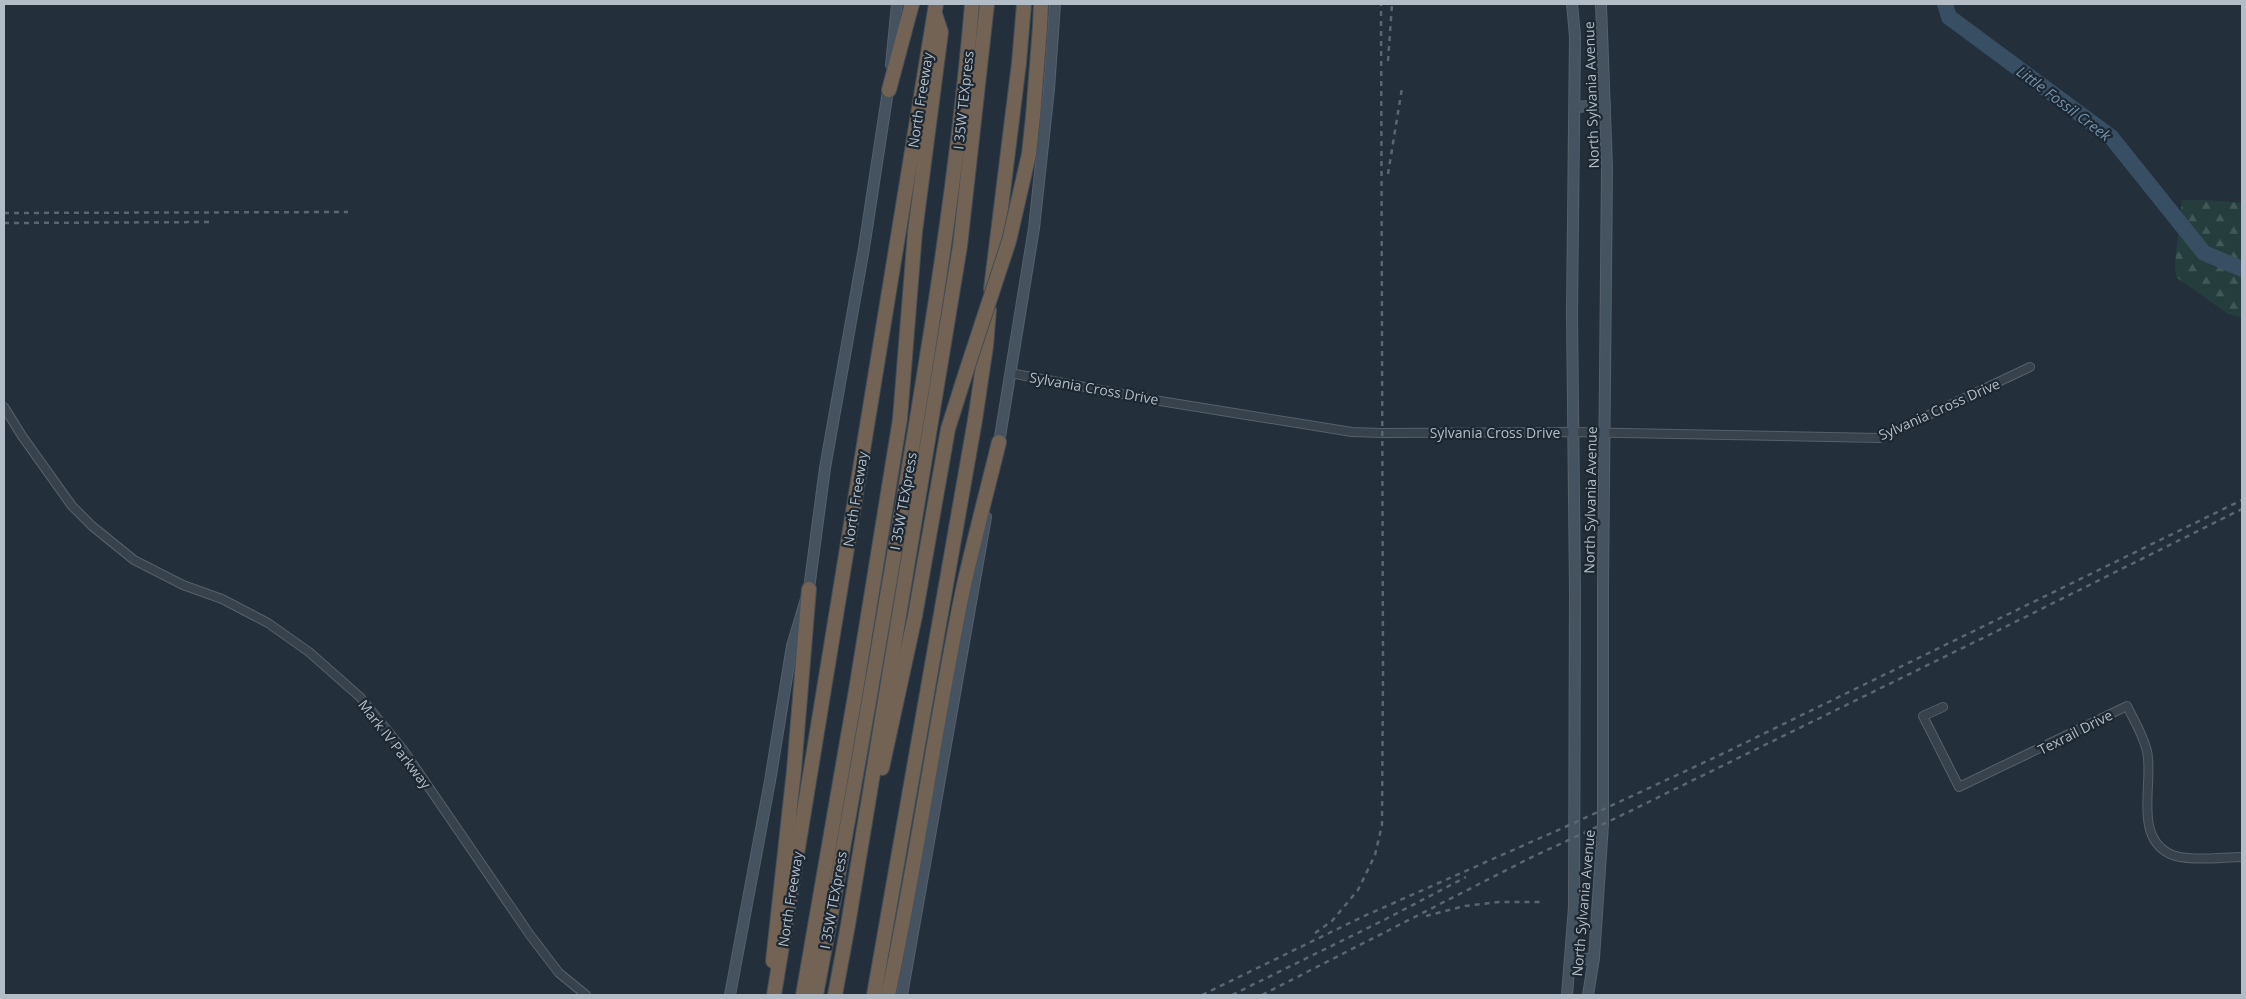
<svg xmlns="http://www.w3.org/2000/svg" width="2246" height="999" font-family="'Open Sans',sans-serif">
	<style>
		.forest { fill: url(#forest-firs) }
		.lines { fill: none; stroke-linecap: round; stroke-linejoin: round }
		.river { stroke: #374e63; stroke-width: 16 }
		.minor-casing { stroke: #55606a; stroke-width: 10 }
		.secondary-casing { stroke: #55606a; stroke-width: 12 }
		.motorway-casing { stroke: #424d57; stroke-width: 16 }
		.minor { stroke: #37424c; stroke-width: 8 }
		.secondary { stroke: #45525f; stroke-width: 10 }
		.motorway { stroke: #726354; stroke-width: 14 }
		.rail { stroke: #596773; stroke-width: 2.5; stroke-dasharray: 5 5; stroke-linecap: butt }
		.motorway-bridge-casing { stroke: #424d57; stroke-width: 16; stroke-linecap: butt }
		.motorway-bridge { stroke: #726354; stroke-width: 14 }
		.labels { text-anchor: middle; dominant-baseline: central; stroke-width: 4.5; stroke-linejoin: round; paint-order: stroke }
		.street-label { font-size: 14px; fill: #b2bdc8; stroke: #1c2731 }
		.water-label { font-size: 15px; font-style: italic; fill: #7391ab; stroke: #1c2731 }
	</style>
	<defs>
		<pattern id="forest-firs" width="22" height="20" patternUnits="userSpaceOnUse" patternTransform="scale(1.25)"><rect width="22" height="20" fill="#253d3d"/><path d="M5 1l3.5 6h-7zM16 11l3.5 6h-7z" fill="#425758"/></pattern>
	</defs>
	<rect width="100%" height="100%" fill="#23303c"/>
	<!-- forest -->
	<polygon class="forest" points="2182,200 2206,200 2242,203 2242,318 2228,314 2176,277 2175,263"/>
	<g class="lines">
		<!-- river -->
		<polyline class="river" points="1945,4 1949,17 2111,137 2204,253 2242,269"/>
		<defs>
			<g id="minor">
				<polyline points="1010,373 1160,401 1352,432 1382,433 1572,432 1880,438 2030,367"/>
				<polyline points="4,407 22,436 72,506 92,526 134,560 183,585 222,599 268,623 309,652 360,697 404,751 530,935 559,973 586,995"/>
				<path d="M1943,707L1923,716L1959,787L2127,706C2134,720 2143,735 2147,751C2154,782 2133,836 2170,854C2187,862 2223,857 2242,857"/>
			</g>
			<g id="secondary">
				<polyline points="891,65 897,4"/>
				<polyline points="1575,107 1605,105"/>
				<polyline points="998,449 1034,228 1049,89 1055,4"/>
				<polyline points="1570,961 1594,958"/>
				<polyline points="730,995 770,781 792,646 809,589 825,468 864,248 889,84"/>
				<polyline points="902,995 986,517"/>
				<polyline points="1567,995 1574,907 1575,591 1572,313 1575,36 1572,4"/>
				<polyline points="1588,995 1594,958 1603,824 1603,584 1607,169 1601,4"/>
			</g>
			<g id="motorway">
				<polyline points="1040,26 1041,4"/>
				<polyline points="889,90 912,4"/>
				<polyline points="991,289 1019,63 1024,4"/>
				<polyline points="882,768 915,616 948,429 966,372"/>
				<polyline points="773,961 794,770 809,589"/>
				<polyline points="774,995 936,4"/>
				<polyline points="803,995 856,690 900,419 915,232 941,32 935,14"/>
				<path d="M816,995C845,843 871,691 897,538C927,361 957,183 972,4"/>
				<polyline points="835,995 848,925 960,246 987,4"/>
				<polyline points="874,995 975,420 986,346 989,310"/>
				<path d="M888,995C917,861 935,724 963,589C974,540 987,491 999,442"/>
			</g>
		</defs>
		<!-- minor casing -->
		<use href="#minor" class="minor-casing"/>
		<!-- secondary casing -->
		<use href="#secondary" class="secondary-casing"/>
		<!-- motorway casing -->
		<use href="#motorway" class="motorway-casing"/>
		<!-- minor -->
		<use href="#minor" class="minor"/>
		<!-- secondary -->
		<use href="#secondary" class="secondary"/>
		<!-- motorway -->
		<use href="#motorway" class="motorway"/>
		<!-- rail -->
		<g class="rail">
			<polyline points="1388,61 1392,4"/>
			<polyline points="1388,174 1402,88"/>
			<polyline points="4,213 348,212"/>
			<polyline points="4,223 214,222"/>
			<polyline points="1426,916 1465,906 1499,902 1543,902"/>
			<polyline points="1315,933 1332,921 1358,890 1375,855 1382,825 1383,670 1381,4"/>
			<polyline points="1202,995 1362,917 1574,823 1720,755 2242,500"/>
			<polyline points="1232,995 1386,919 1466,877"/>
			<polyline points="1262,995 1530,858 1616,818 1991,634 2242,509"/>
		</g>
		<defs>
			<polyline id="motorway-bridge" points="966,372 1009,241 1029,154 1033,116 1040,26"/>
		</defs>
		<!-- motorway-bridge casing -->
		<use href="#motorway-bridge" class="motorway-bridge-casing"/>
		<!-- motorway-bridge -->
		<use href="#motorway-bridge" class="motorway-bridge"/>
	</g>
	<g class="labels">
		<!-- street labels -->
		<g class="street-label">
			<text transform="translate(1591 95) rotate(-92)">North Sylvania Avenue</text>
			<text transform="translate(920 100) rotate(-81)">North Freeway</text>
			<text transform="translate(963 100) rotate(-84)">I 35W TEXpress</text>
			<text transform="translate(1094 388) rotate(10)">Sylvania Cross Drive</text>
			<text transform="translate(1939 409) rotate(-24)">Sylvania Cross Drive</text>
			<text x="1495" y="432">Sylvania Cross Drive</text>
			<text transform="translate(855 499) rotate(-81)">North Freeway</text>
			<text transform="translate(1590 500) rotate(-89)">North Sylvania Avenue</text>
			<text transform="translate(903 501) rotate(-80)">I 35W TEXpress</text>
			<text transform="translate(2075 732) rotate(-27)">Texrail Drive</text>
			<text transform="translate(395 744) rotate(52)">Mark IV Parkway</text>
			<text transform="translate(790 899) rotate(-81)">North Freeway</text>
			<text transform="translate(833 900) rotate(-80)">I 35W TEXpress</text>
			<text transform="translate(1583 903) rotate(-85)">North Sylvania Avenue</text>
		</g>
		<!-- water labels -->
		<g class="water-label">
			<text transform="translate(2064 103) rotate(37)">Little Fossil Creek</text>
		</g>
	</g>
	<!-- border -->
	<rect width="2246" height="999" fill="none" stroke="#b2bdc8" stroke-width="10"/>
</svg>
